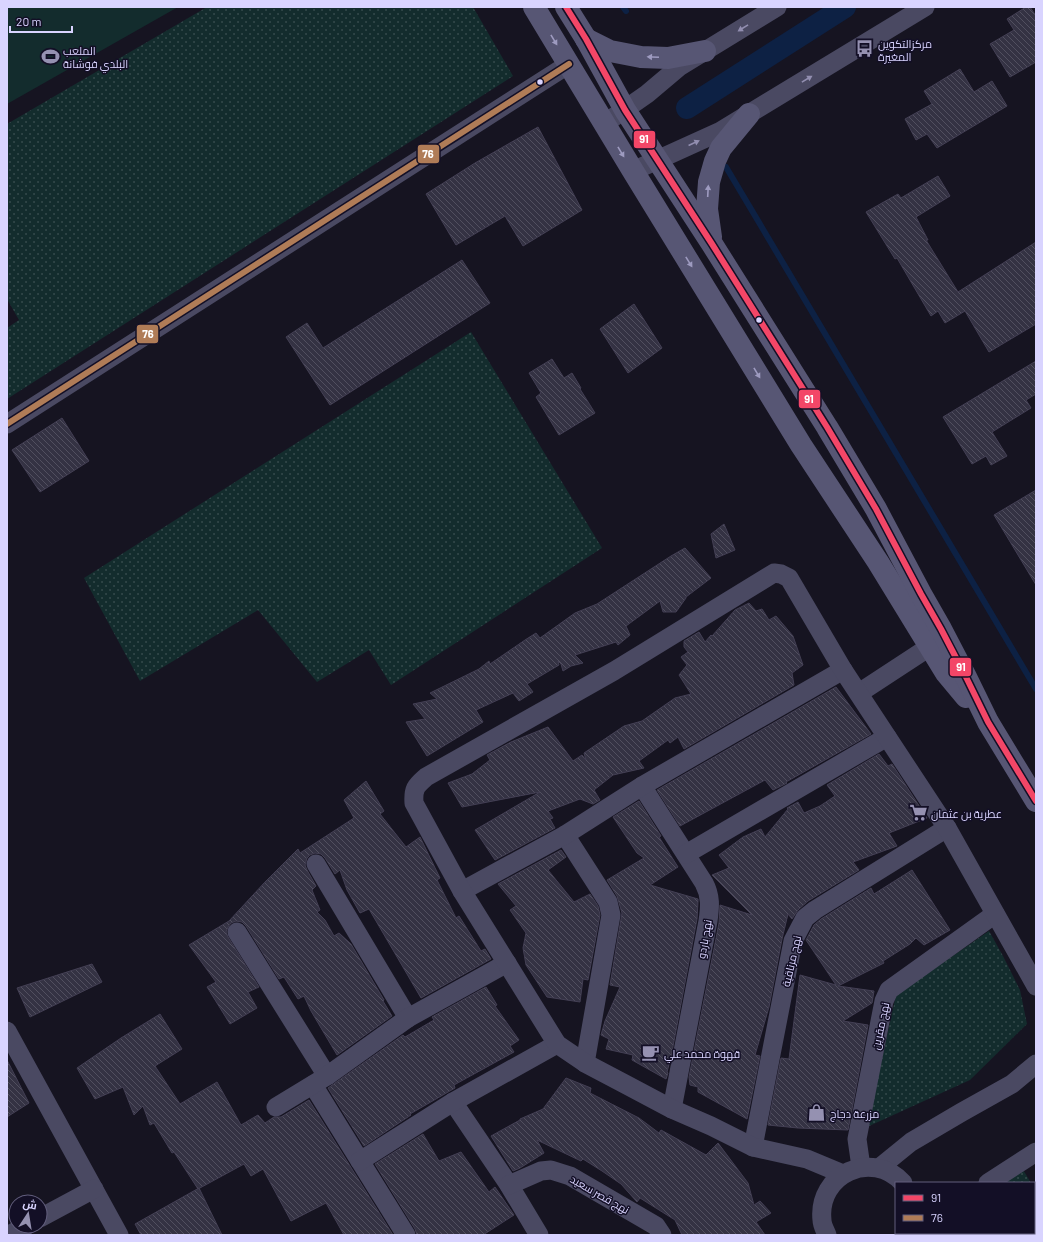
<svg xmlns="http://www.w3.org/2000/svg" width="1043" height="1242" font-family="Barlow,Cairo,sans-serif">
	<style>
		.grass { fill: url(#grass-dots) }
		.pitch { fill: #132c2d }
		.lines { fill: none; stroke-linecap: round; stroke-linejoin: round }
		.stream { stroke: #0d2144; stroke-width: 6 }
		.canal { stroke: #0d2144; stroke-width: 22 }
		.building { fill: url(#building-back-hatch); stroke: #433f54 }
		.street { stroke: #4a4962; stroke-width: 19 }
		.secondary { stroke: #575674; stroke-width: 22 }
		.bus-1-casing { stroke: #130f26; stroke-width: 9 }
		.bus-2-casing { stroke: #130f26; stroke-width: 9 }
		.bus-1 { stroke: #f34667; stroke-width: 6 }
		.bus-2 { stroke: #b07c57; stroke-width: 6 }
		.oneway { fill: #928eb0 }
		.oneway2 { fill: #9e9bc0 }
		.bus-dot { fill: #d9d4ff; stroke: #130f26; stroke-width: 1.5 }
		.labels { text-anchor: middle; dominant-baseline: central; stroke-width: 3; stroke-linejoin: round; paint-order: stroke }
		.poi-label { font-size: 11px; fill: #d9d4ff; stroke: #130f26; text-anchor: start }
		.street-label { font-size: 11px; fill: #d9d4ff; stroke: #130f26 }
		.line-badge { stroke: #130f26; stroke-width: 1.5 }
		.badge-label { font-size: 11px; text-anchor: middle; font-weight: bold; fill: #fff }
	</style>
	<defs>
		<pattern id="grass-dots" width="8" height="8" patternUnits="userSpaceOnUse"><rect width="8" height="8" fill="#132c2d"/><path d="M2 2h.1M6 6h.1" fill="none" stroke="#354a4c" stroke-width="1.8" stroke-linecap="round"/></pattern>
		<pattern id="building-back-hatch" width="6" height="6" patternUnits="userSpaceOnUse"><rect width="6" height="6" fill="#343243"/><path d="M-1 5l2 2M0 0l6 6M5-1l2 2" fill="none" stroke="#514f5f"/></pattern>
	</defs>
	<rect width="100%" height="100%" fill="#161421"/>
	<!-- grass -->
	<g class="grass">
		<polygon points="207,7 473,7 513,76 7,399 7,328 19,320 7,299 7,124"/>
		<polygon points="471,332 602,548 391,685 369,650 317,682 258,610 140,681 84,578"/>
		<polygon points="989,931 1003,956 1020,990 1027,1024 970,1080 867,1127 896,995"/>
		<polygon points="1022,1168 1031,1183 1001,1183"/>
		<polygon points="1034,1188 1036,1191 1036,1235 943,1235 945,1233 1034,1233"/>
	</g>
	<!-- pitch -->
	<polygon class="pitch" points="7,7 178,7 7,104"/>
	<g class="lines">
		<!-- stream -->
		<g class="stream">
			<polyline points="623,7 626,11"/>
			<polyline points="726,167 1036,689"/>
		</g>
		<!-- canal -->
		<polyline class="canal" points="687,108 845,7"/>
	</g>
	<!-- building -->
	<g class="building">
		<polygon points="1026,7 1030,7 1036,16 1036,62 1010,77 990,44 1014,30 1007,19"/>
		<polygon points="960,69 974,92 992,81 1007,106 937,148 927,134 916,140 905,119 932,104 924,91"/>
		<polygon points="538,127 582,210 523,246 505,216 456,245 426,194 475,163"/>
		<polygon points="938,176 950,196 916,217 928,240 926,240 958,292 1036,242 1036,324 989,352 965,311 945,323 938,311 931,316 897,258 895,259 866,212 898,194 901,198"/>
		<polygon points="462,260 490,303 330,405 286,337 307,323 323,348"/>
		<polygon points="634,304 662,348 628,373 600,329"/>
		<polygon points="552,359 564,378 572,373 581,388 580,389 595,413 559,435 536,397 541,393 529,373"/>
		<polygon points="1036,361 1036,394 1026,400 1031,408 992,432 1007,456 991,465 986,456 972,464 943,417"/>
		<polygon points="62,418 89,461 40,492 12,450"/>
		<polygon points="1036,490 1036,585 994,515"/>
		<polygon points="724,524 735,550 716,558 711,534"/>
		<polygon points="685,548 711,578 686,597 686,598 676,612 663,612 660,601 626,626 630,635 618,645 616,642 575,655 583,663 571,666 563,671 561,664 558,661 559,665 527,684 533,692 519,701 513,693 476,710 483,722 427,756 406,722 425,719 413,704 437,699 430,693 479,669 489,661 490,664 525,640 536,633 540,638 575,613 597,604 671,556"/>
		<polygon points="749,603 756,611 762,609 769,620 776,616 793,636 803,665 792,673 794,685 684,749 678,737 670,743 668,740 639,761 644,768 613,775 594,790 600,800 593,804 580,799 548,811 553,818 550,819 555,828 495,860 475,830 540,792 462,807 448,783 472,774 490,760 487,755 511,742 548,727 573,761 582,755 586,760 584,753 624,726 642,721 675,698 691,694 679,675 687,665 681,657 688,652 684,647 684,641 699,632 705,642 711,635 712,636 735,610"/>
		<polygon points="836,687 871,734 786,782 787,783 773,790 765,780 680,826 657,790"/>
		<polygon points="879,754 888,766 892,764 927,818 889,833 897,846 853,862 859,870 808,901 798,910 792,919 788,914 782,939 769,1007 755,1055 760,1056 747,1119 698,1092 698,1087 690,1085 689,1077 719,923 720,905 752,915 712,875 729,868 719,855 743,837 761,829 765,837 788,809 787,808 798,802 804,813 820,806 835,796 827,785"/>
		<polygon points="366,781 384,811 380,814 406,847 420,837 440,878 437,880 456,918 459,916 481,951 485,949 491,959 421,998 369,909 360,913 347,890 340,870 335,874 325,858 321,854 315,853 310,855 307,858 305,865 307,870 316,886 312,890 320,910 317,912 325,920 334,936 339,933 351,944 384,1000 383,1001 392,1016 337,1055 311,1011 304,996 298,999 284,977 279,979 246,926 242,922 236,921 231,923 228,927 226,932 228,937 259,987 248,992 257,1008 230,1024 207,987 216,982 189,945 229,921 265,882 298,849 300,853 354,818 344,800"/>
		<polygon points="639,801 661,836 659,837 678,867 650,885 698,899 698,902 697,919 671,1057 667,1072 668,1073 666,1079 632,1060 633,1055 606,1049 609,1039 601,1035 605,1021 620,987 610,985 622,913 617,896 607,880 644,858 637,853 613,817"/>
		<polygon points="561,850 566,857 548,870 574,902 590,894 598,906 600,915 588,980 583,979 580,1002 547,997 526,965 523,948 526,933 510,910 516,906 498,884"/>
		<polygon points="912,870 950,930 924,945 916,938 910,944 883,961 884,963 838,986 874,991 872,1003 843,1021 868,1025 848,1130 798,1128 768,1125 781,1058 789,1059 800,975 836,985 806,940 814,925 821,919 871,888 874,894"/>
		<polygon points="92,964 102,982 30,1017 17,988"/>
		<polygon points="486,987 497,1005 495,1006 519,1040 510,1046 514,1052 454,1085 455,1088 410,1114 411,1115 364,1146 328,1088 403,1035 405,1037 434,1020 432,1017"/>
		<polygon points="160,1014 182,1049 155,1066 180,1104 217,1082 241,1125 258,1115 265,1123 274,1117 281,1117 309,1100 393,1235 344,1235 326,1203 291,1221 263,1169 251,1176 244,1164 198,1189 174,1152 172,1153 154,1123 150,1125 143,1106 134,1115 123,1087 95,1099 77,1068 121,1038"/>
		<polygon points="7,1060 29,1103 7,1117"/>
		<polygon points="566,1078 591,1088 590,1093 639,1118 659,1133 661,1130 706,1155 718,1143 748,1183 754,1205 760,1201 771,1213 756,1222 765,1235 682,1235 675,1220 640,1198 637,1202 621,1184 602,1171 583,1159 581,1161 537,1140 544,1153 520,1168 513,1171 491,1136 520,1120 520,1119 543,1109"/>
		<polygon points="423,1134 439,1161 461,1152 489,1192 495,1187 514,1215 483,1235 417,1235 415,1229 375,1164"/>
		<polygon points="199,1188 222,1235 141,1235 135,1224"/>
	</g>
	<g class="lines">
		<!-- street -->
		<g class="street">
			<polyline points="604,124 647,94 679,67 777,7"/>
			<polyline points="633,171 719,132 925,7"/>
			<polyline points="7,424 569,64"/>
			<polyline points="859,693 943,638"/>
			<path d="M642,786L704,883C711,896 710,907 708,921L672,1109"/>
			<polyline points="565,835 608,902 611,915 585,1063"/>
			<polyline points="686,854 887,737"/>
			<polyline points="316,864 408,1018"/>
			<polyline points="462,891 565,835 642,786 843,670"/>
			<polyline points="237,932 327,1076"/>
			<polyline points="7,1031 119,1235"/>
			<polyline points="313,1085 360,1161 406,1235"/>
			<polyline points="453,1102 509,1185 539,1235"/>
			<polyline points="276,1107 327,1076 408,1018 507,963"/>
			<polyline points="753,1147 793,941 805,918 815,910 947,828"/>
			<polyline points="360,1161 453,1102 557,1044"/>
			<polyline points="861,1167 857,1139 884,1001 889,990 995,914"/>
			<polyline points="879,1168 911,1142 962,1112 1012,1084 1036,1064"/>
			<path d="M843,1174L807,1159L753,1147L711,1126L672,1109L623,1083L585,1063L557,1044L462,891L414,803C413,788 416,786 426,777L614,671L774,573L781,574L789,578L843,670L947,828L1036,986"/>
			<polyline points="988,1183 1036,1152"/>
			<polyline points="509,1185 541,1171 551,1170 570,1176 656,1226 662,1235"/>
			<polyline points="40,1218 94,1189"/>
			<polyline points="9,1235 26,1226"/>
			<path d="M827,1235C825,1230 822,1225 822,1220C817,1174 872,1149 903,1183"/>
			<polyline points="910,1235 911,1233"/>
		</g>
		<!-- secondary -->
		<g class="secondary">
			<polyline points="534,7 633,171 801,445 878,562 946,673 966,697"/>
			<polyline points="566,7 586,39 625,110 712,244 827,427 876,509 921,594 941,629 966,677 988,722 1036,801"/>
			<polyline points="586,39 610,51 641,57 668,58 705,51"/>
			<polyline points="711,237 707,209 709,182 715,161 721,148 749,114"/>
		</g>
		<defs>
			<polyline id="bus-1" points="566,7 586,39 625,110 712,244 827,427 876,509 921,594 941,629 966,677 988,722 1036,801"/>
			<polyline id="bus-2" points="7,424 569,64"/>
		</defs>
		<!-- bus-1 casing -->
		<use href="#bus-1" class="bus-1-casing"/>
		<!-- bus-2 casing -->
		<use href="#bus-2" class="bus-2-casing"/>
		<!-- bus-1 -->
		<use href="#bus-1" class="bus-1"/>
		<!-- bus-2 -->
		<use href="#bus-2" class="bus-2"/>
	</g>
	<!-- one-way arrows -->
	<defs><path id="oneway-solid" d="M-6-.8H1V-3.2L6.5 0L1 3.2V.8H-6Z"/></defs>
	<g class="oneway">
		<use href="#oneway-solid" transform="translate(743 28) rotate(148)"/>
		<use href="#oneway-solid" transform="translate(807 79) rotate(-31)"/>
		<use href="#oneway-solid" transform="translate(694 143) rotate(-25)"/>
	</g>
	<g class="oneway2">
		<use href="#oneway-solid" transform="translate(554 40) rotate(59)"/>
		<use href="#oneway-solid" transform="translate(653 57) rotate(-177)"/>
		<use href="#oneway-solid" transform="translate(621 152) rotate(59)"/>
		<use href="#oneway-solid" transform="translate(708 191) rotate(-87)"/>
		<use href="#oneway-solid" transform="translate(689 262) rotate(58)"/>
		<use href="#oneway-solid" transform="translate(757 373) rotate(59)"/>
	</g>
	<!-- icons -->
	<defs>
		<symbol id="bus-bare" viewBox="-9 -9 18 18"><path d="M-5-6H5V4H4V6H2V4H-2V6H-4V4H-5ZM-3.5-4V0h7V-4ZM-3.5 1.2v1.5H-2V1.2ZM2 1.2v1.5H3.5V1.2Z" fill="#9591b1" stroke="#130f26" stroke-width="2.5" paint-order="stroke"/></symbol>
		<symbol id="stadium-bare" viewBox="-9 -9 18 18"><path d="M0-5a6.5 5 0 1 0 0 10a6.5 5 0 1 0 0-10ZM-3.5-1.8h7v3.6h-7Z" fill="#9591b1" stroke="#130f26" stroke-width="2.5" paint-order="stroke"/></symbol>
		<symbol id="supermarket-bare" viewBox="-9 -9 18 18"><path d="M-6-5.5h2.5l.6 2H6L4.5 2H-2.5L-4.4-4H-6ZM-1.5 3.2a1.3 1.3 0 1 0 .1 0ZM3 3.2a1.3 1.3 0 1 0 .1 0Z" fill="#9591b1" stroke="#130f26" stroke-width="2.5" paint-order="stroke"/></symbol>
		<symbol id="cafe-bare" viewBox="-9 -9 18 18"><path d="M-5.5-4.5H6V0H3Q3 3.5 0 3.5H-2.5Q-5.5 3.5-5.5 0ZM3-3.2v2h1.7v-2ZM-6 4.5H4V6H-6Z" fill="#9591b1" stroke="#130f26" stroke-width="2.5" paint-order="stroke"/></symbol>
		<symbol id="shop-bare" viewBox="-9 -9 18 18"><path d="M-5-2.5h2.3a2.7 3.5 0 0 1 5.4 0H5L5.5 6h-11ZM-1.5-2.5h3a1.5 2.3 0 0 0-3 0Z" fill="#9591b1" stroke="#130f26" stroke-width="2.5" paint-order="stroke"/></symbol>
	</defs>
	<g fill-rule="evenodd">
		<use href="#bus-bare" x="852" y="36" width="25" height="25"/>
		<use href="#stadium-bare" x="38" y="44" width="25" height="25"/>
		<use href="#supermarket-bare" x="906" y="800" width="25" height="25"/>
		<use href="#cafe-bare" x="638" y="1040" width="25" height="25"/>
		<use href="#shop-bare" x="804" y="1100" width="25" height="25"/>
	</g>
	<!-- markers -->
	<g class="bus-dot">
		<circle cx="540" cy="82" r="3.5"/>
		<circle cx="759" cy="320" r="3.5"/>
	</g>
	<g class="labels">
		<!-- poi labels -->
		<g class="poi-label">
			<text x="878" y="43">مركزالتكوين<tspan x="878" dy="13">المغيرة</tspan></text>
			<text x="63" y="50">الملعب<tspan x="63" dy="13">البلدي فوشانة</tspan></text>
			<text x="931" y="813">عطرية بن عثمان</text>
			<text x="664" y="1053">قهوة محمد علي</text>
			<text x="830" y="1113">مزرعة دجاج</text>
		</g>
		<!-- street labels -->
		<g class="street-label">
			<text transform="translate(704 939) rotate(-80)">نهج باردو</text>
			<text transform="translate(791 961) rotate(-77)">نهج مرناقية</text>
			<text transform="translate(880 1026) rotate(-78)">نهج مقرين</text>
			<text transform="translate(600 1194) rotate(30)">نهج قصر سعيد</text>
		</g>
	</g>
	<g class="line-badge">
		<rect x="633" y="130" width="23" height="19" rx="4" fill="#f34667"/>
		<rect x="417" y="144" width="23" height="20" rx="4" fill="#b07c57"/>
		<rect x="136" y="324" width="23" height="20" rx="4" fill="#b07c57"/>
		<rect x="798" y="389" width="23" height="20" rx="4" fill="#f34667"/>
		<rect x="949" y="657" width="23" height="20" rx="4" fill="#f34667"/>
	</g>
	<g class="badge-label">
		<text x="644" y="143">91</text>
		<text x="428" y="158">76</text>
		<text x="148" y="338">76</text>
		<text x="809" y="403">91</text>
		<text x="961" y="671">91</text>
	</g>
	<!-- border -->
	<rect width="1043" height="1242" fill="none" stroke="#d9d4ff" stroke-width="16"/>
	<!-- legend -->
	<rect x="895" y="1182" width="140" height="52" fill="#130f26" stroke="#625e7d"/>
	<rect x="903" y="1195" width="20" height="6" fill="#f34667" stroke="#625e7d"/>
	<text x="931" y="1202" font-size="12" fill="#d9d4ff">91</text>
	<rect x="903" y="1215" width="20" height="6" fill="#b07c57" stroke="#625e7d"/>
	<text x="931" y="1222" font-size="12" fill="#d9d4ff">76</text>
	<!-- north arrow -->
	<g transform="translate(28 1214) rotate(12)"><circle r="19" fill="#130f26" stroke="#625e7d"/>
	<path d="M0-3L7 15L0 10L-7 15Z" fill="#9591b1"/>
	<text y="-6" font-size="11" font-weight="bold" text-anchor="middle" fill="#d9d4ff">ش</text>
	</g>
	<!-- scale -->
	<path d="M10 26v6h62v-6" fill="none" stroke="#d9d4ff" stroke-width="2"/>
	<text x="16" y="26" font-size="12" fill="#d9d4ff" stroke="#130f26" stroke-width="3" paint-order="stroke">20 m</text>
</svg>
